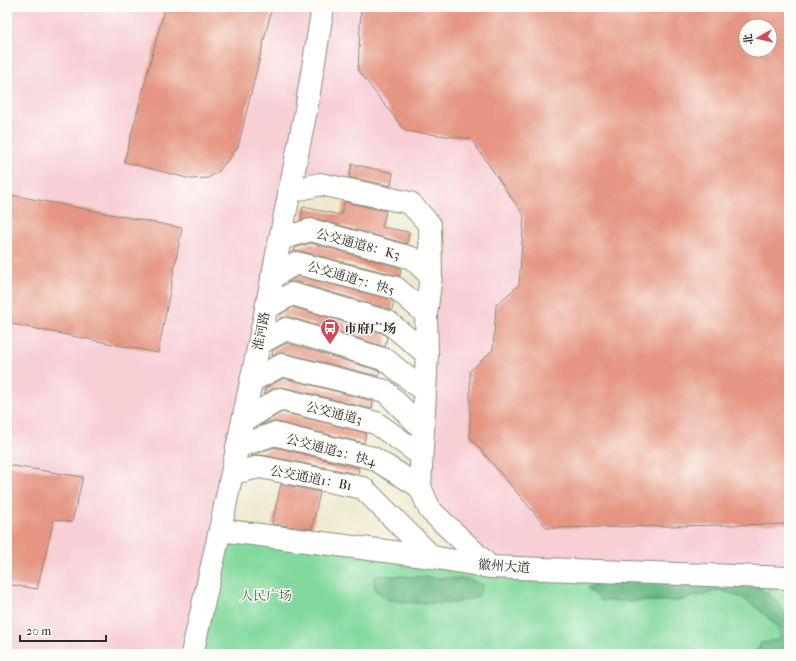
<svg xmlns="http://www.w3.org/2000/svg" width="796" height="661" font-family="'IM FELL French Canon','Noto Serif SC',serif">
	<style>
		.built { fill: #f7cfd5; fill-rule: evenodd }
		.green { fill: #82d99d; stroke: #568264 }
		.forest { fill: #69b984; stroke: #4a7258 }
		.building { fill: #e59582; fill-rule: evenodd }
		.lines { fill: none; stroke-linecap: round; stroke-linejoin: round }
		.minor-casing { stroke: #8c8a7c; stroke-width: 24 }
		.minor { stroke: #fff; stroke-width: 22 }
		.labels { text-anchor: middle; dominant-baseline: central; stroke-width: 3; stroke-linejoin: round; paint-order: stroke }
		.street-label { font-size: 13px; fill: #2b2b2b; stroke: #fdfcf7 }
		.poi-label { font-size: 13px; font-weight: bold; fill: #2b2b2b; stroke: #fdfcf7; text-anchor: start }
		.park-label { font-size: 13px; fill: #455f4d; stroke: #fdfcf7 }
	</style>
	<rect width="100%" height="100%" fill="#fdfcf7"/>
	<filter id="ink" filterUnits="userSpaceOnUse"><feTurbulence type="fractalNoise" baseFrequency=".025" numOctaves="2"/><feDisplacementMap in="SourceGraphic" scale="8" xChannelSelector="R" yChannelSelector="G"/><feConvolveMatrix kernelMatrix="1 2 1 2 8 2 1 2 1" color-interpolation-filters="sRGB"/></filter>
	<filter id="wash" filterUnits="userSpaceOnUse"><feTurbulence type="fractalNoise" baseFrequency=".012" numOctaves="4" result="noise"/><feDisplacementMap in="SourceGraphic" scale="16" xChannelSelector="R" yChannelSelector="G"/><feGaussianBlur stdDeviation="0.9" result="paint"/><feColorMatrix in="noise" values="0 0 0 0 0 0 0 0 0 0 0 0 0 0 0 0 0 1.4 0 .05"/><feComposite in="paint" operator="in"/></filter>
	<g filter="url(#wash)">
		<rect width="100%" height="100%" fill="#eee9ce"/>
		<!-- built -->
		<path class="built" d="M7,7H789V578L490,567L430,510V225L410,203L289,192L192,654H7ZM746,26H770V50H746Z"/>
		<!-- green -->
		<polygon class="green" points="220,530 432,557 789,578 789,654 192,654"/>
		<!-- forest -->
		<g class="forest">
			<polygon points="380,575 467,579 484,585 477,597 455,603 415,603 389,600 376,591 373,579"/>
			<polygon points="609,578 750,581 775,599 789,619 789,654 757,654 756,651 761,643 780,639 779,627 757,608 743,598 720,590 678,601 602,601 588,588"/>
		</g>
		<g id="blocks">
			<!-- building -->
			<g class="building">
				<polygon points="165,7 272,7 238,147 219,171 208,178 191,179 124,162"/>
				<path d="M361,7H789V524L547,528L470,437V371L493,350L496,305L519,285L524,216L471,139L405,131L358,70ZM746,26H770V50H746Z"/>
				<polygon points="352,164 393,173 391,186 349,177"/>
				<polygon points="7,194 182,228 158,353 7,323"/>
				<polygon points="344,202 386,211 382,227 409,232 407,244 314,218 301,220 303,207 341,215"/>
				<polygon points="311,243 401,268 400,276 299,251 294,251 295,248"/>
				<polygon points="298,276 390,299 394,303 392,310 296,282 287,283"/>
				<polygon points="293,307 382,333 387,337 385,347 290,317 280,318 281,314"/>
				<polygon points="287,343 380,371 378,376 285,353 277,354 272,356 273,350"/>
				<polygon points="284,378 373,401 372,409 283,387 274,388 264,394 265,388"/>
				<polygon points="282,412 366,433 364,443 277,422 270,422 259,426"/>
				<polygon points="275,447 359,468 358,474 262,455 251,456"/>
				<polygon points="7,465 83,477 72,522 54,519 37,589 7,584"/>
				<polygon points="281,484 320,492 312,529 272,524"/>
			</g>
		</g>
	</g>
	<g filter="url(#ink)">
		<use href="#blocks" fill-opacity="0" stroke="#8c8a7c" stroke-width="1"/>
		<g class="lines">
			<defs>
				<g id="minor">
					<polyline points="289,192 320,184 410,203 430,225 431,276 426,314 427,354 420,487 430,510 490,567"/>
					<polyline points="280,239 311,230 412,258 431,276"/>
					<polyline points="272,277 296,263 396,288 426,314"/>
					<polyline points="266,308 292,294 388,322 427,354"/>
					<polyline points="259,344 286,329 386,360 425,392"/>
					<polyline points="251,381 282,365 385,391 422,428"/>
					<polyline points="243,421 280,399 376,423 421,455"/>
					<polyline points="237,447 274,434 373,458 420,487"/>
					<polyline points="233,473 260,467 363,488 432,557"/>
					<polyline points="220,530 432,557 490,567 789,578"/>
					<polyline points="192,654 220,530 259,344 306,110 323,7"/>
				</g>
			</defs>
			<!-- minor casing -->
			<use href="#minor" class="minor-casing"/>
			<!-- minor -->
			<use href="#minor" class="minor"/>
		</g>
	</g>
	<!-- icons -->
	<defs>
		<symbol id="bus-pin" viewBox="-11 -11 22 30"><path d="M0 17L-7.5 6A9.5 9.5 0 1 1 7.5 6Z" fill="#d1495b" stroke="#fdfcf7"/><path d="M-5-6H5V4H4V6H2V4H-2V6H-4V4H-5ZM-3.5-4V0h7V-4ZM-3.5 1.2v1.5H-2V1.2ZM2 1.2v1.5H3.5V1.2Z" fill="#fff"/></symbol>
	</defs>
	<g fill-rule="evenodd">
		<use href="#bus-pin" x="319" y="317" width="22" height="30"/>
	</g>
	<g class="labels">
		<!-- street labels -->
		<g class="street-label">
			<text transform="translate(358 244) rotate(15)">公交通道8：K3</text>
			<text transform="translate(351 278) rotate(16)">公交通道7：快5</text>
			<text transform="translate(261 331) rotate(-79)">淮河路</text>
			<text transform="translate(334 413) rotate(14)">公交通道3</text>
			<text transform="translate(331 450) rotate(15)">公交通道2：快4</text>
			<text transform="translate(311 478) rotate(11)">公交通道1：B1</text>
			<text transform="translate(504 566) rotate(4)">徽州大道</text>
		</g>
		<!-- poi labels -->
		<g class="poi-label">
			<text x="344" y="328">市府广场</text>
		</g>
		<!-- park labels -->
		<g class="park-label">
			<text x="266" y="595">人民广场</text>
		</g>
	</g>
	<!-- margin -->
	<rect width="796" height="661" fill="none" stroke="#fdfcf7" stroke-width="24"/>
	<!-- north arrow -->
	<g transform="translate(758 38) rotate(262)"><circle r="19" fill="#fdfcf7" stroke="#a9a8a5"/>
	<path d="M0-3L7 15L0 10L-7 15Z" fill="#d1495b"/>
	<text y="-6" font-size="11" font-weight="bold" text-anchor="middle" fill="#2b2b2b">北</text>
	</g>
	<!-- scale -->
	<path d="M20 635v6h86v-6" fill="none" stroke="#2b2b2b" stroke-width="2"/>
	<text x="26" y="635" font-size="12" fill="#2b2b2b" stroke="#fdfcf7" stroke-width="3" paint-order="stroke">20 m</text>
</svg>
